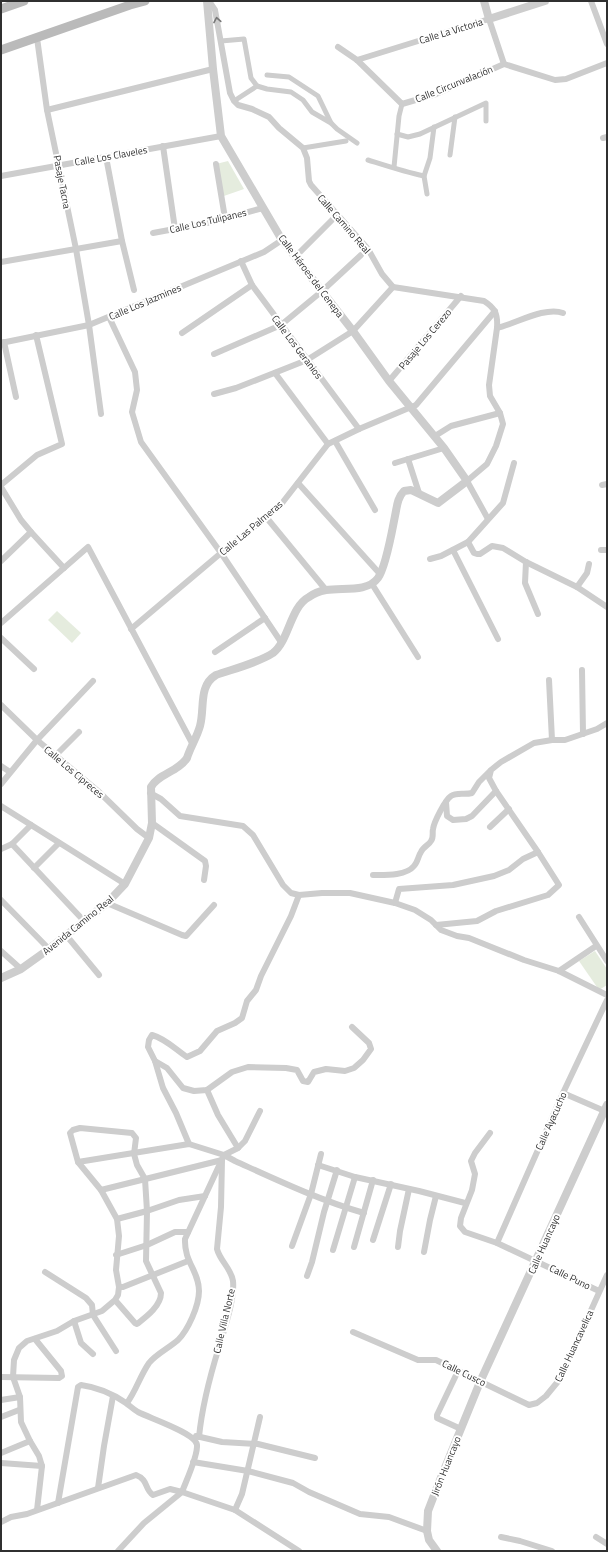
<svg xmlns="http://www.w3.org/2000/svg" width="608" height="1552" font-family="'Titillium Web',sans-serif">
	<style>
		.green { fill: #e5ecde }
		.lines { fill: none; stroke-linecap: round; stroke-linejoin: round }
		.pedestrian { stroke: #cdcdcd; stroke-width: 5 }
		.minor { stroke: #cdcdcd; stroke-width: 6 }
		.tertiary { stroke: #cdcdcd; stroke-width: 8 }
		.secondary { stroke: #bababa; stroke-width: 9 }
		.oneway { stroke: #777 }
		.labels { text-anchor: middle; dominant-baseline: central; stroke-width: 4; stroke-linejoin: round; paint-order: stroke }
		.street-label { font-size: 10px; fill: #303030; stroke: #fff }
	</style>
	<rect width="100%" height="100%" fill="#fff"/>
	<!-- green -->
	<g class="green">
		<polygon points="228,161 244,189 221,197 216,164"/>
		<polygon points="57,611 81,633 72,643 48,620"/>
		<polygon points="595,951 607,969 607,985 599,990 579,961"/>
	</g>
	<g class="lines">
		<!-- pedestrian -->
		<g class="pedestrian">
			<polyline points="221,41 244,39 251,78 257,86 267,89 291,92 303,100 312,112 331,123"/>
			<polyline points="267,75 289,77 318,96 331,123 337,129 357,143"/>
			<polyline points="234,101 257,86"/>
			<polyline points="397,134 408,137 420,134 486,103 486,121"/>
			<polyline points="303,148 346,141"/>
			<polyline points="450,155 455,117"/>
			<path d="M368,160C387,166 405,172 424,176"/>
			<polyline points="394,167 399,116 402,104"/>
			<polyline points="427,194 424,176 430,158 434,127"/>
		</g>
		<!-- minor -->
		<g class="minor">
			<path d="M209,1L215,10L230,93L234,101L238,105L252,109L269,117L279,128L303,148L307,158L309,181L311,185L368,249L382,274L393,287L484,301C495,308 498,314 497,328L489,385L490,396L500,413L503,424L496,446L487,464L467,481L488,519"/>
			<polyline points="591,1 607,44"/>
			<polyline points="37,38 47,110 76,249 89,325 101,414"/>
			<polyline points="338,47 357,60 402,104 436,94 504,64 555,80 566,79 607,63"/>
			<polyline points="357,60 489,19 504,64"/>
			<polyline points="47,110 213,69"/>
			<polyline points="603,138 607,137"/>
			<polyline points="163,146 175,229"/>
			<polyline points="106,157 122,241 134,290"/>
			<polyline points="216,164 225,218"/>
			<polyline points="1,176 221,136"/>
			<polyline points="153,233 212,222 263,208"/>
			<polyline points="295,257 332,220"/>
			<polyline points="241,261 252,285 359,429"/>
			<polyline points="1,262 122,241"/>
			<polyline points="109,317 135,372 137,390 132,412 141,442 221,553 281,642"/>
			<path d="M497,328C515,324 545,306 563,313"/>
			<polyline points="182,333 252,285"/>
			<polyline points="4,342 16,397"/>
			<polyline points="1,343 89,325 264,252 282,240"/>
			<polyline points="214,354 281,325 321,292 361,255"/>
			<polyline points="275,373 328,444"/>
			<polyline points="389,381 461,296"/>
			<polyline points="214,394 236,388 307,360 353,331 393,287"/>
			<polyline points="435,436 451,426 500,413"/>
			<polyline points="335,441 375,510"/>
			<polyline points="408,459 419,493"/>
			<polyline points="395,463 444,448"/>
			<polyline points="298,483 380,574"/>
			<polyline points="1,485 37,455 62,444 36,335"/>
			<polyline points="602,485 607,484"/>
			<polyline points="1,487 21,520 31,532 64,568"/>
			<polyline points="266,517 326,590"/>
			<polyline points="468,542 474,553 477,554 480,554 492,546 503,548 526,562 577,587 607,607"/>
			<polyline points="453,550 498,639"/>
			<polyline points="601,550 607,550"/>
			<polyline points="430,559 441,556 468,542 503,503 514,463"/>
			<polyline points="1,561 31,532"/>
			<polyline points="526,562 525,583 538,614"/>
			<polyline points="372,584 418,657"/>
			<polyline points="577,587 587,573 589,564"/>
			<polyline points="1,623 88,547 192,743"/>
			<polyline points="131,629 221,553 279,507 328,444 359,429 416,405 495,311"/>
			<polyline points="1,638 34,669"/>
			<polyline points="215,652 265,618"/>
			<polyline points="582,670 583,734"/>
			<polyline points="549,680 552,740"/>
			<polyline points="1,705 37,740 98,791 137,829 149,838"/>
			<polyline points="55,756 79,732"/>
			<polyline points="1,766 10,772"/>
			<polyline points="1,784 37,740 93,681"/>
			<polyline points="150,793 161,799 180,816 243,826 253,835 283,885 291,893 299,895 322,893 350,893 395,903 415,910 431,920 441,930 457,936 469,938 524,960 559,971 607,995"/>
			<polyline points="446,802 447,816 453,820 466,819 472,816 496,791"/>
			<polyline points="1,806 125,884"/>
			<polyline points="152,823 205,861 206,866 204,880"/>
			<polyline points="490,827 509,809"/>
			<polyline points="12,844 84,921"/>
			<polyline points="1,849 12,844 31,825"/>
			<polyline points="34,868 59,843"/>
			<path d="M373,875C385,875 406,876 414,866C418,862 418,856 421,852C423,847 429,845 431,841C434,837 432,833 433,829C434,822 445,800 451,796C456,792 465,795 472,793L479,782L490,771"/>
			<path d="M299,895L291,916L261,976L256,990L247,1001L242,1018L235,1023L217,1031L200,1051L187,1057C175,1049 166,1039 152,1035L149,1040L148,1047L155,1061L167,1068L183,1088L194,1091L207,1090L232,1072L248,1067L286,1068L297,1070L303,1081L308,1082L314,1072L326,1069L345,1071L354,1068L363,1060L371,1049L369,1043L352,1027"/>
			<polyline points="1,900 49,949"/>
			<polyline points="107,903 182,935 186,936 214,905"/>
			<polyline points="395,903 399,889 453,885 494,876 509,870 523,859 538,852"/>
			<polyline points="579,917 607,961"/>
			<polyline points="436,925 477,921 496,911 548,895 559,885 538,852 496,791 489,778 491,770 501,762 534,743 552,740 565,740 597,729 607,723"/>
			<polyline points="66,935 99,975"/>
			<polyline points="1,951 21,969"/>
			<polyline points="559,971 596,946"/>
			<polyline points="155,1061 163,1088 176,1113 189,1144"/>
			<polyline points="207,1090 218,1115 238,1148"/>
			<polyline points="563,1093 607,1112"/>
			<polyline points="490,1133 475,1153 471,1161 475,1174 472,1190 461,1218 460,1226 465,1232 497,1243 599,1291"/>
			<path d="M78,1162L189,1144L224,1155L235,1161C277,1180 319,1200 364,1213"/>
			<polyline points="318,1165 355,1177 419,1191 465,1203"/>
			<path d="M101,1190L222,1160L221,1207L217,1249C220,1261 231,1268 233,1281C235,1299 224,1330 219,1347C210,1376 202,1406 199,1437"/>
			<polyline points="117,1219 147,1211 179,1200 205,1196"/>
			<polyline points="373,1240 391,1184"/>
			<polyline points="497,1243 563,1093 607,1000"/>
			<polyline points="292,1246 311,1194 321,1154"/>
			<polyline points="354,1247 373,1180"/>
			<polyline points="398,1247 400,1231 409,1189"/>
			<polyline points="333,1250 355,1177"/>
			<polyline points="424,1252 430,1220 436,1196"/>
			<polyline points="116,1255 147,1245 175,1232 188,1232"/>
			<polyline points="45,1272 86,1298 92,1305 93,1315 116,1351"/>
			<polyline points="307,1276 312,1262 324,1212 337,1170"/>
			<polyline points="119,1287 123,1287 188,1261"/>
			<polyline points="74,1321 81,1343 93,1354"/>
			<polyline points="353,1332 418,1360 436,1360 529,1405 537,1403 546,1396 560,1379 607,1275"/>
			<polyline points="458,1371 437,1415 437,1418 461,1429"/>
			<polyline points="1,1377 59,1378 62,1376 61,1371 35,1339"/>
			<polyline points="1,1400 20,1397"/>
			<path d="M127,1403C136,1391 140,1376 149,1363C156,1354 169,1348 178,1340C188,1330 199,1306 199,1291C199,1271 184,1262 185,1239L224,1155L238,1148L245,1141L260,1111"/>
			<polyline points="1,1417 19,1410"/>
			<polyline points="196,1436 222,1442 258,1444 315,1458"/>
			<polyline points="1,1453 30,1441"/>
			<polyline points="193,1462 248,1471 293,1483 309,1492 360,1514 389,1517 427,1531"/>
			<polyline points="1,1463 42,1466"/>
			<polyline points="98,1488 104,1446 113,1396"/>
			<path d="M58,1503L78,1387L81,1385C96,1387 113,1394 126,1403C130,1406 133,1409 138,1412C149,1418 196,1433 197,1445C198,1456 186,1481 182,1492"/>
			<path d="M37,1510L42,1466L39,1456L30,1441L21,1422L20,1397L13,1377L14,1360L19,1348L27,1341L57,1331L74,1321L102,1311L115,1300L118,1295L119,1287L116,1270L119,1236L117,1219L101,1190L78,1162L70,1133L73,1130L80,1128L132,1133L136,1138L134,1154L137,1165L145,1179L147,1211L146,1261L161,1293C161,1306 146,1317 137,1324L135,1323L115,1300"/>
			<polyline points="235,1510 242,1494 260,1417"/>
			<path d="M1,1522L11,1517L27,1514L136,1475C149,1480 144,1489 153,1495L170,1489L182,1492L235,1510L299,1551"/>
			<polyline points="501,1537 520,1541 552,1551"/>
			<polyline points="596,1537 607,1544"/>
			<polyline points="118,1551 144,1523 182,1492"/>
		</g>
		<!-- tertiary -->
		<g class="tertiary">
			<polyline points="484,1 489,19 545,1"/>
			<path d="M1,978L21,969L49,949L107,903L125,884L149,838L152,823L151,787C158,774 178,772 187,758C190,748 197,737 200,726C205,708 198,686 216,675C233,669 258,663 273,653C289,641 290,607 309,597C313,594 321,591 326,590C342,587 367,593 378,578C386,567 392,531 395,516C397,507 397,498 404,491L411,490L438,503L467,481L444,448L389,381L353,331L282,240L221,136L213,69L207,1"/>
			<polyline points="437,1551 429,1540 427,1531 428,1511 438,1485 480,1382 607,1105"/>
		</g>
		<!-- secondary -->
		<g class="secondary">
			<polyline points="1,9 24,1"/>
			<polyline points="1,50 130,5 145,1"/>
		</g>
	</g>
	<!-- one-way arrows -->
	<defs><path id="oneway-chevron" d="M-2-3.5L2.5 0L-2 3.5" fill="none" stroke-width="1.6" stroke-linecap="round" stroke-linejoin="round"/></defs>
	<use class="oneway" href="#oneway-chevron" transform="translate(217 20) rotate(-100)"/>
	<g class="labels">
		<!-- street labels -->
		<g class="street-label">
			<text transform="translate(451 31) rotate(-17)">Calle La Victoria</text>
			<text transform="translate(454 84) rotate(-22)">Calle Circunvalación</text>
			<text transform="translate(111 156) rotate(-10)">Calle Los Claveles</text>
			<text transform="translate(62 182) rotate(79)">Pasaje Tacna</text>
			<text transform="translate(208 221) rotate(-13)">Calle Los Tulipanes</text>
			<text transform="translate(344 224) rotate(49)">Calle Camino Real</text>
			<text transform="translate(311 276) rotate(53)">Calle Héroes del Cenepa</text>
			<text transform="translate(145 302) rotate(-23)">Calle Los Jazmines</text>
			<text transform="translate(425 339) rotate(-50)">Pasaje Los Cerezo</text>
			<text transform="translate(297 347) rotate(53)">Calle Los Geranios</text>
			<text transform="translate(251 528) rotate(-40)">Calle Las Palmeras</text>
			<text transform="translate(74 772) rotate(40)">Calle Los Cipreces</text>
			<text transform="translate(78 925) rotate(-39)">Avenida Camino Real</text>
			<text transform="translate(551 1121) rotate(-66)">Calle Ayacucho</text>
			<text transform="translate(544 1244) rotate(-66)">Calle Huancayo</text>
			<text transform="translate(570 1277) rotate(26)">Calle Puno</text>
			<text transform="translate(224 1321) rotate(-77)">Calle Villa Norte</text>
			<text transform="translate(574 1346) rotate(-65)">Calle Huancavelica</text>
			<text transform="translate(464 1373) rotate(26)">Calle Cusco</text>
			<text transform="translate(446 1466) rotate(-68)">Jirón Huancayo</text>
		</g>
	</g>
	<!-- border -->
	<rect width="608" height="1552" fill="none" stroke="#303030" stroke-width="4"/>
</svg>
